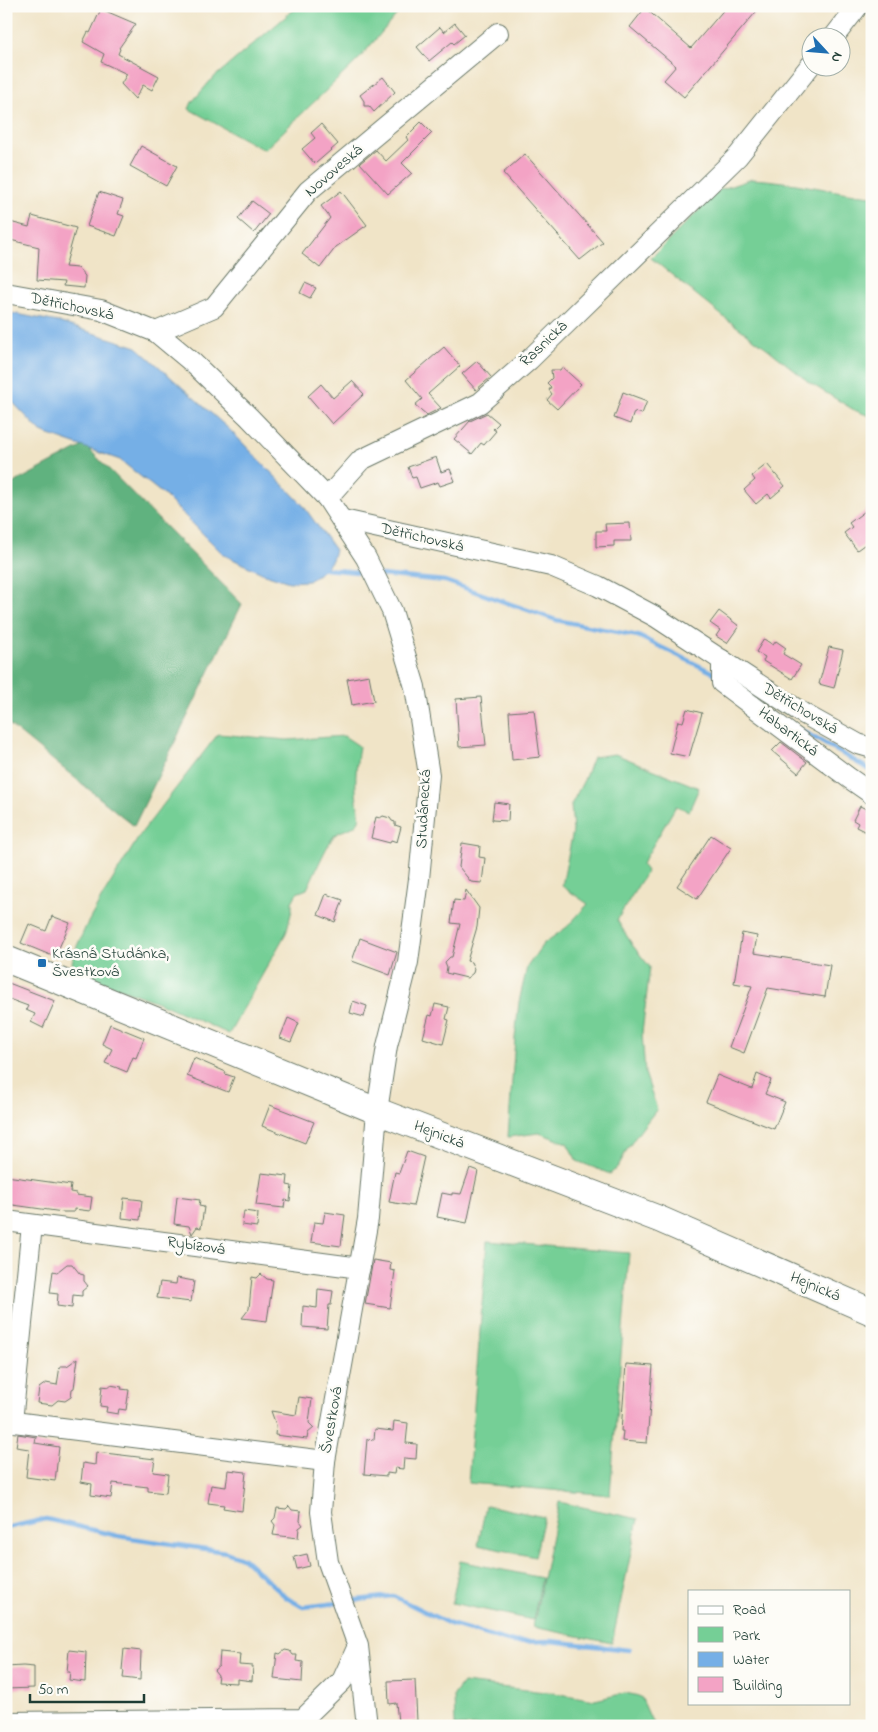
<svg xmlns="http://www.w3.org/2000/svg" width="878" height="1732" font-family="'Indie Flower',sans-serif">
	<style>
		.green { fill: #75cf96; stroke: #4a8665 }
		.forest { fill: #60b27f; stroke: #40785a }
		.water { fill: #75afe6; stroke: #4a768d }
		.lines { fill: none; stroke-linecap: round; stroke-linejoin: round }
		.stream { stroke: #75afe6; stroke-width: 4.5 }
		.building { fill: #f3a3c5 }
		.minor-casing { stroke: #687767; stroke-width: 22 }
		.major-casing { stroke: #687767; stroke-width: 28 }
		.minor { stroke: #fff; stroke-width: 20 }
		.major { stroke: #fff; stroke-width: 26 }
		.poi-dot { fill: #1f6fb2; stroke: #fdfcf7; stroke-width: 2 }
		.labels { text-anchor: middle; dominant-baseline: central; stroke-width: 5; stroke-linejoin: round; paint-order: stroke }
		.street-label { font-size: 16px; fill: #1f3d34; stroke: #fdfcf7 }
		.poi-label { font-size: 16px; fill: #1f3d34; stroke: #fdfcf7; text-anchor: start }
	</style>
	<rect width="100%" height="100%" fill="#fdfcf7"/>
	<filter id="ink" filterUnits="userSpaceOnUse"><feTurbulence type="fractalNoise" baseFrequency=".02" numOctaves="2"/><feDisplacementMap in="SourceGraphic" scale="10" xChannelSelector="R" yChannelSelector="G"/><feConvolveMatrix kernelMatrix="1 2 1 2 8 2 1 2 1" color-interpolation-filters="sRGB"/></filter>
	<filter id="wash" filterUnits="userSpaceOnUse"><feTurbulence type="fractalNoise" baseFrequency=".0096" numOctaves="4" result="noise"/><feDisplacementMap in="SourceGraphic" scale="20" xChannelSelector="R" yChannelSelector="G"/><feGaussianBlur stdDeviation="1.12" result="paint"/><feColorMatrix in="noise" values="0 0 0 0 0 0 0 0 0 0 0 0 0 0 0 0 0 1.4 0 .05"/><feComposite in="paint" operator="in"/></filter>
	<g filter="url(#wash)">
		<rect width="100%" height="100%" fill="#f0e4c7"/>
		<!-- green -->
		<g class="green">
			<polygon points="301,6 404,6 359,59 265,149 260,148 189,109 192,102 212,79 291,12"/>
			<path d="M752,179C793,181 831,192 872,196V417L854,410L810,383L768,349L725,318L651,258L719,190Z"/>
			<path d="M218,734L287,740L344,736L359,746C356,766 354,787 358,807C359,813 361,817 358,822C353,830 342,829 335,835C328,842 312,879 307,889L297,893L292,902V910L286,933L229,1034L160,1003L75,972L72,962L77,946L86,926L102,897L142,832Z"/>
			<path d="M615,754L699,788L689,811L676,806L642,864L647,871L617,920L633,946L650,967L642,1033L645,1073L657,1109C647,1122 637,1134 628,1148C622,1158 620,1167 610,1174L577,1161L567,1143L539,1133L508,1137L515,1038L519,1002L527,967L543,944L567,927L588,904L562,886L573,831L571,805L584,780L593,757Z"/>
			<polygon points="487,1241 629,1253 610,1495 468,1483"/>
			<polygon points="559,1502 638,1519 612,1643 533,1627"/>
			<polygon points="486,1505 544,1517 535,1557 478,1545"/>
			<polygon points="460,1561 542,1578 533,1620 452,1603"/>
			<polygon points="463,1683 554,1693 595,1700 625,1693 635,1695 641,1697 654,1726 455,1726 454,1695"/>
		</g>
		<!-- forest -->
		<polygon class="forest" points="85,445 242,604 134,826 6,722 6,487"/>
		<!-- water -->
		<polygon class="water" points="6,312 58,322 137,347 230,430 302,504 335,550 332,560 325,569 308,581 289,582 262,573 224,555 165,496 120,460 41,432 6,395"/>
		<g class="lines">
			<!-- stream -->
			<g class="stream">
				<polyline points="322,567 325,569 368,573"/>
				<polyline points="381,575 445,581 556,620 638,636 716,674"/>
				<polyline points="801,730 872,771"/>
				<polyline points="6,1528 46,1519 118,1536 226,1552 244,1559 287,1598 303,1607 338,1603"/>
				<polyline points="348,1601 393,1596 450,1624 512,1642 551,1641 629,1650"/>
			</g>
		</g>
		<g id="blocks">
			<!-- building -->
			<g class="building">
				<polygon points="727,6 761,6 684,97 664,80 676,66 630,27 645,8 691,48"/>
				<polygon points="101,9 136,24 119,48 120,49 118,54 159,76 152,90 143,85 135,99 121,84 127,74 101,62 104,54 83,42 88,32 90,33"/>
				<polygon points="455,23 465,35 454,44 452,42 429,61 417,47 440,27 444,32"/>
				<polygon points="383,77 395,92 374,112 369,106 364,106 364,101 360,95"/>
				<polygon points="421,122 432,133 402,163 412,173 388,194 360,163 376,150 386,161 408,140 406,137"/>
				<polygon points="321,124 338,144 315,164 302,149 315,138 311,133"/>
				<polygon points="141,146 177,166 166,186 130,166"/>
				<polygon points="525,154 603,242 580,260 503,173"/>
				<polygon points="341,191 367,225 336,247 320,268 302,254 330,218 321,206"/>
				<polygon points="99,192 123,200 118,214 124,216 116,236 87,226"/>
				<polygon points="252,201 269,214 254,233 238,219"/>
				<polygon points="32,216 76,228 65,267 78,268 85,276 84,288 63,286 64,282 37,280 39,247 6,239 6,221 29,227"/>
				<polygon points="305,283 316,288 310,298 300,293"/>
				<polygon points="444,347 460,366 428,394 441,408 427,415 415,405 422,399 406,380"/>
				<polygon points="477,361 491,377 476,390 462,374"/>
				<polygon points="562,367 581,384 557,409 547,400 552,394 549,390 551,387 547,383 552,378 551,370 560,370"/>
				<polygon points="352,381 364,394 332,424 308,396 321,384 333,398"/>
				<polygon points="623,392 647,401 642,414 634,412 630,424 614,418"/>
				<polygon points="487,413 499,423 493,429 496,431 484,445 481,443 472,454 454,439 470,421"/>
				<polygon points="436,457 441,472 450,469 455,481 440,486 438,482 420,488 416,477 412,478 408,467"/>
				<polygon points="767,464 785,486 771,498 768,494 756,504 744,490 755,480 752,476"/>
				<polygon points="872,506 872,539 857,550 844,533 852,527 849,523"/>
				<polygon points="630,523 631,541 614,541 614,546 596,547 596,531 606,531 605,524"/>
				<polygon points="719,611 739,626 727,643 716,636 720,630 710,623"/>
				<polygon points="764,639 773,645 776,641 786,648 783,654 801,665 792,679 763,661 765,657 756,652"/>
				<polygon points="829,647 843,650 834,688 819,684"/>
				<polygon points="369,675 374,701 352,705 347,679"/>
				<polygon points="481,697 486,745 459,747 456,699"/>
				<polygon points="687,709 702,713 689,757 670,753 678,721 683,722"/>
				<polygon points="534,710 540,757 512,760 509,712"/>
				<polygon points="781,742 807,762 798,773 772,751"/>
				<polygon points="494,802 509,804 508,821 492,820"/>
				<polygon points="860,806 872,812 872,835 856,827 858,823 853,820"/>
				<polygon points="383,816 390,818 392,821 395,822 395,825 401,827 397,842 391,840 390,843 371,838 376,817 380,818"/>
				<polygon points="711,835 731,848 697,899 677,886"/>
				<polygon points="462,843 480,846 479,857 485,858 482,883 471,882 459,867"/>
				<polygon points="466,890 479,908 477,927 467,961 471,962 474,969 473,973 467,978 446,973 447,967 445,962 450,957 452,957 460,924 451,923 454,900 464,901"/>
				<polygon points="326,894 343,900 335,922 318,915"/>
				<polygon points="52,916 70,923 55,957 21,943 29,924 46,931"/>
				<polygon points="742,933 757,936 754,953 830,965 825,997 768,988 744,1053 729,1047 752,986 734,983"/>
				<polygon points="360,938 397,952 390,975 352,961"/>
				<polygon points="6,982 55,1001 43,1028 31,1022 35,1014 26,1010 28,1006 6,998"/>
				<polygon points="353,1001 367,1006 364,1017 350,1013"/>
				<polygon points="435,1004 449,1007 446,1019 449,1020 443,1044 423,1038 429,1015 432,1016"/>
				<polygon points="288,1018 299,1023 291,1042 280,1038"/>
				<polygon points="110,1024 144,1038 136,1058 133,1057 127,1072 105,1063 112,1049 102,1044"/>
				<polygon points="194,1058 226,1072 225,1074 234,1077 228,1092 187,1076"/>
				<polygon points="757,1074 771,1080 765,1094 785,1102 774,1129 706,1102 717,1075 752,1089"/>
				<polygon points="270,1105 314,1122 305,1143 262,1126"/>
				<polygon points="407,1151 424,1157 413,1206 389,1202 395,1172 399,1173"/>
				<polygon points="470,1168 478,1171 467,1223 437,1217 442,1193 452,1195 452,1193 461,1194"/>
				<polygon points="261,1173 288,1176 287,1185 292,1186 290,1201 285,1200 284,1208 256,1205"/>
				<polygon points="6,1176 71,1185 70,1192 76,1193 76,1195 92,1197 90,1211 74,1209 74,1212 63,1212 6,1204"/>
				<polygon points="177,1197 200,1200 199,1206 204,1207 201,1228 197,1227 192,1234 189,1226 174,1224"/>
				<polygon points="124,1198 142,1200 140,1220 122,1218"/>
				<polygon points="244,1211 258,1213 257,1227 242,1225"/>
				<polygon points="325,1212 345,1215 341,1246 311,1242 314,1222 323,1223"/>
				<polygon points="373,1260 391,1263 390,1270 395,1271 390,1308 365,1304"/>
				<polygon points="67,1264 72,1264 80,1274 84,1275 84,1281 88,1286 82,1291 82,1296 73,1295 72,1308 57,1306 58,1294 50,1293 53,1271 57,1272"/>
				<polygon points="261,1274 267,1279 273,1280 267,1321 242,1318 249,1309 252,1277 257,1278"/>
				<polygon points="177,1278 194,1281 191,1302 157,1298 160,1282 176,1284"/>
				<polygon points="318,1289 333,1291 331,1305 329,1305 327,1329 302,1327 303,1306 317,1308"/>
				<polygon points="78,1358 74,1388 72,1389 71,1397 65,1401 58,1400 52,1405 37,1403 39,1388 46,1383 57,1385 60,1366 67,1366"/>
				<polygon points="626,1364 653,1366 647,1443 622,1441 623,1431 621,1431"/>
				<polygon points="110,1385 122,1387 121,1389 129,1390 126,1410 119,1409 118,1414 106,1412 107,1407 100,1406 102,1386 110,1387"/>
				<polygon points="299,1397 312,1399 309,1423 314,1428 308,1433 307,1439 275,1435 276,1425 271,1411 296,1415"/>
				<polygon points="394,1421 408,1423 406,1443 417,1444 416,1459 404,1458 403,1469 395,1468 394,1474 387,1473 387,1476 364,1474 367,1439 374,1440 375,1429 393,1431"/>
				<polygon points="18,1434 36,1437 35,1443 59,1447 55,1481 26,1477 29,1449 16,1447"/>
				<polygon points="96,1452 155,1459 153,1472 168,1474 166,1493 148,1491 148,1487 113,1483 111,1498 91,1495 92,1484 81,1482 83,1463 95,1465"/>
				<polygon points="228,1470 246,1472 242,1511 223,1508 224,1505 208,1503 211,1485 226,1487"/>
				<polygon points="289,1506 292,1510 301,1511 300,1521 303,1525 299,1528 298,1538 273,1535 275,1525 272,1521 275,1518 277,1508 286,1509"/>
				<polygon points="307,1554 310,1566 297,1569 294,1557"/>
				<polygon points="124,1649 141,1651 140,1680 123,1678 124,1671 122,1670"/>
				<polygon points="69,1650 86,1652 85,1682 69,1680 70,1672 67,1672"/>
				<polygon points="285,1650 290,1651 293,1655 297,1655 296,1661 303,1662 302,1682 274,1679 277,1653 280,1654"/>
				<polygon points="220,1652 240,1654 239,1665 253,1666 252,1681 237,1679 237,1683 217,1682 218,1675 214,1670 219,1666"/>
				<polygon points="23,1666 34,1667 34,1688 6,1689 6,1667"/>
				<polygon points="415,1680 417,1721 398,1722 396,1703 389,1704 388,1681"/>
			</g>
		</g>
	</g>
	<g filter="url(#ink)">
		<use href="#blocks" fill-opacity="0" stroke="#687767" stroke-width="1"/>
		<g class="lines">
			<defs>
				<g id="minor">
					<polyline points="833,38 858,6"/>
					<polyline points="6,293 101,310 156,332 192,362 249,417 327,498 366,558 392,611 415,687 429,775 419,879 408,962 387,1046 377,1111 368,1219 325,1461 321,1512 328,1562 358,1646 367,1726"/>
					<polyline points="156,332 214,307 308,191 498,33"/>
					<polyline points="327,498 361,460 480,403 529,360 738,156 810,66"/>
					<polyline points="343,520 551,566 598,586 656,617 804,714 858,744 872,748"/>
					<polyline points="722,660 722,683 849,778 872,794"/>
					<polyline points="6,1221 360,1268"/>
					<polyline points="6,1421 325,1461"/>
					<polyline points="12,1422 32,1225"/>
					<polyline points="6,1722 303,1719 342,1681 357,1648"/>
				</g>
				<polyline id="major" points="6,959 377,1111 659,1219 872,1312"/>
			</defs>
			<!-- minor casing -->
			<use href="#minor" class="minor-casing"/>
			<!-- major casing -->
			<use href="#major" class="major-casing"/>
			<!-- minor -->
			<use href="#minor" class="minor"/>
			<!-- major -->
			<use href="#major" class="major"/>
		</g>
	</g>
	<!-- markers -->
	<rect class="poi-dot" x="37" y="958" width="10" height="10" rx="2.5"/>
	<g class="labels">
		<!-- street labels -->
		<g class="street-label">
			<text transform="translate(334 171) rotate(-41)">Novoveská</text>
			<text transform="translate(72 307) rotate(12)">Dětřichovská</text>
			<text transform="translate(544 344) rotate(-44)">Řasnická</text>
			<text transform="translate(422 538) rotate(13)">Dětřichovská</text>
			<text transform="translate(800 709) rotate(31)">Dětřichovská</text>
			<text transform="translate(788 732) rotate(37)">Habartická</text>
			<text transform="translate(424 809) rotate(-87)">Studánecká</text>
			<text transform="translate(439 1135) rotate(21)">Hejnická</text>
			<text transform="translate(196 1246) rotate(8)">Rybízová</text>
			<text transform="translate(815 1287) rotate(23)">Hejnická</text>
			<text transform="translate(332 1420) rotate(-80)">Švestková</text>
		</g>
		<!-- poi labels -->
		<g class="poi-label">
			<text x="52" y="954">Krásná Studánka,<tspan x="52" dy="18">Švestková</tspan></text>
		</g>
	</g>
	<!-- margin -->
	<rect width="878" height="1732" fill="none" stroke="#fdfcf7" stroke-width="25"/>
	<!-- legend -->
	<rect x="688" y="1590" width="162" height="115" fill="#fdfcf7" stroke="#a4b0a9"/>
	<rect x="698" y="1606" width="25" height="8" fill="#ffffff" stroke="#a4b0a9"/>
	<text x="733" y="1614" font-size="15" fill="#1f3d34">Road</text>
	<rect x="698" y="1627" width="25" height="15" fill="#75cf96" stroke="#a4b0a9"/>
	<text x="733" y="1640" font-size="15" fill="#1f3d34">Park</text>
	<rect x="698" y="1652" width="25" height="15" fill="#75afe6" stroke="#a4b0a9"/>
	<text x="733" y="1664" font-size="15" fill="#1f3d34">Water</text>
	<rect x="698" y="1677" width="25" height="15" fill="#f3a3c5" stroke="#a4b0a9"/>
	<text x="733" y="1690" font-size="15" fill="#1f3d34">Building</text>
	<!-- north arrow -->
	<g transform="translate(826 52) rotate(116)"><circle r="24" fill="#fdfcf7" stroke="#a4b0a9"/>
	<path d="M0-4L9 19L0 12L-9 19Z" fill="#1f6fb2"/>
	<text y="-8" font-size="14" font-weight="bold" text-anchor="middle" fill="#1f3d34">N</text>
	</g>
	<!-- scale -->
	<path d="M30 1694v8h114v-8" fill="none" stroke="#1f3d34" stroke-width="2.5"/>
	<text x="38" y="1694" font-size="15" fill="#1f3d34" stroke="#fdfcf7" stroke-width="4" paint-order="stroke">50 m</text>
</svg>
